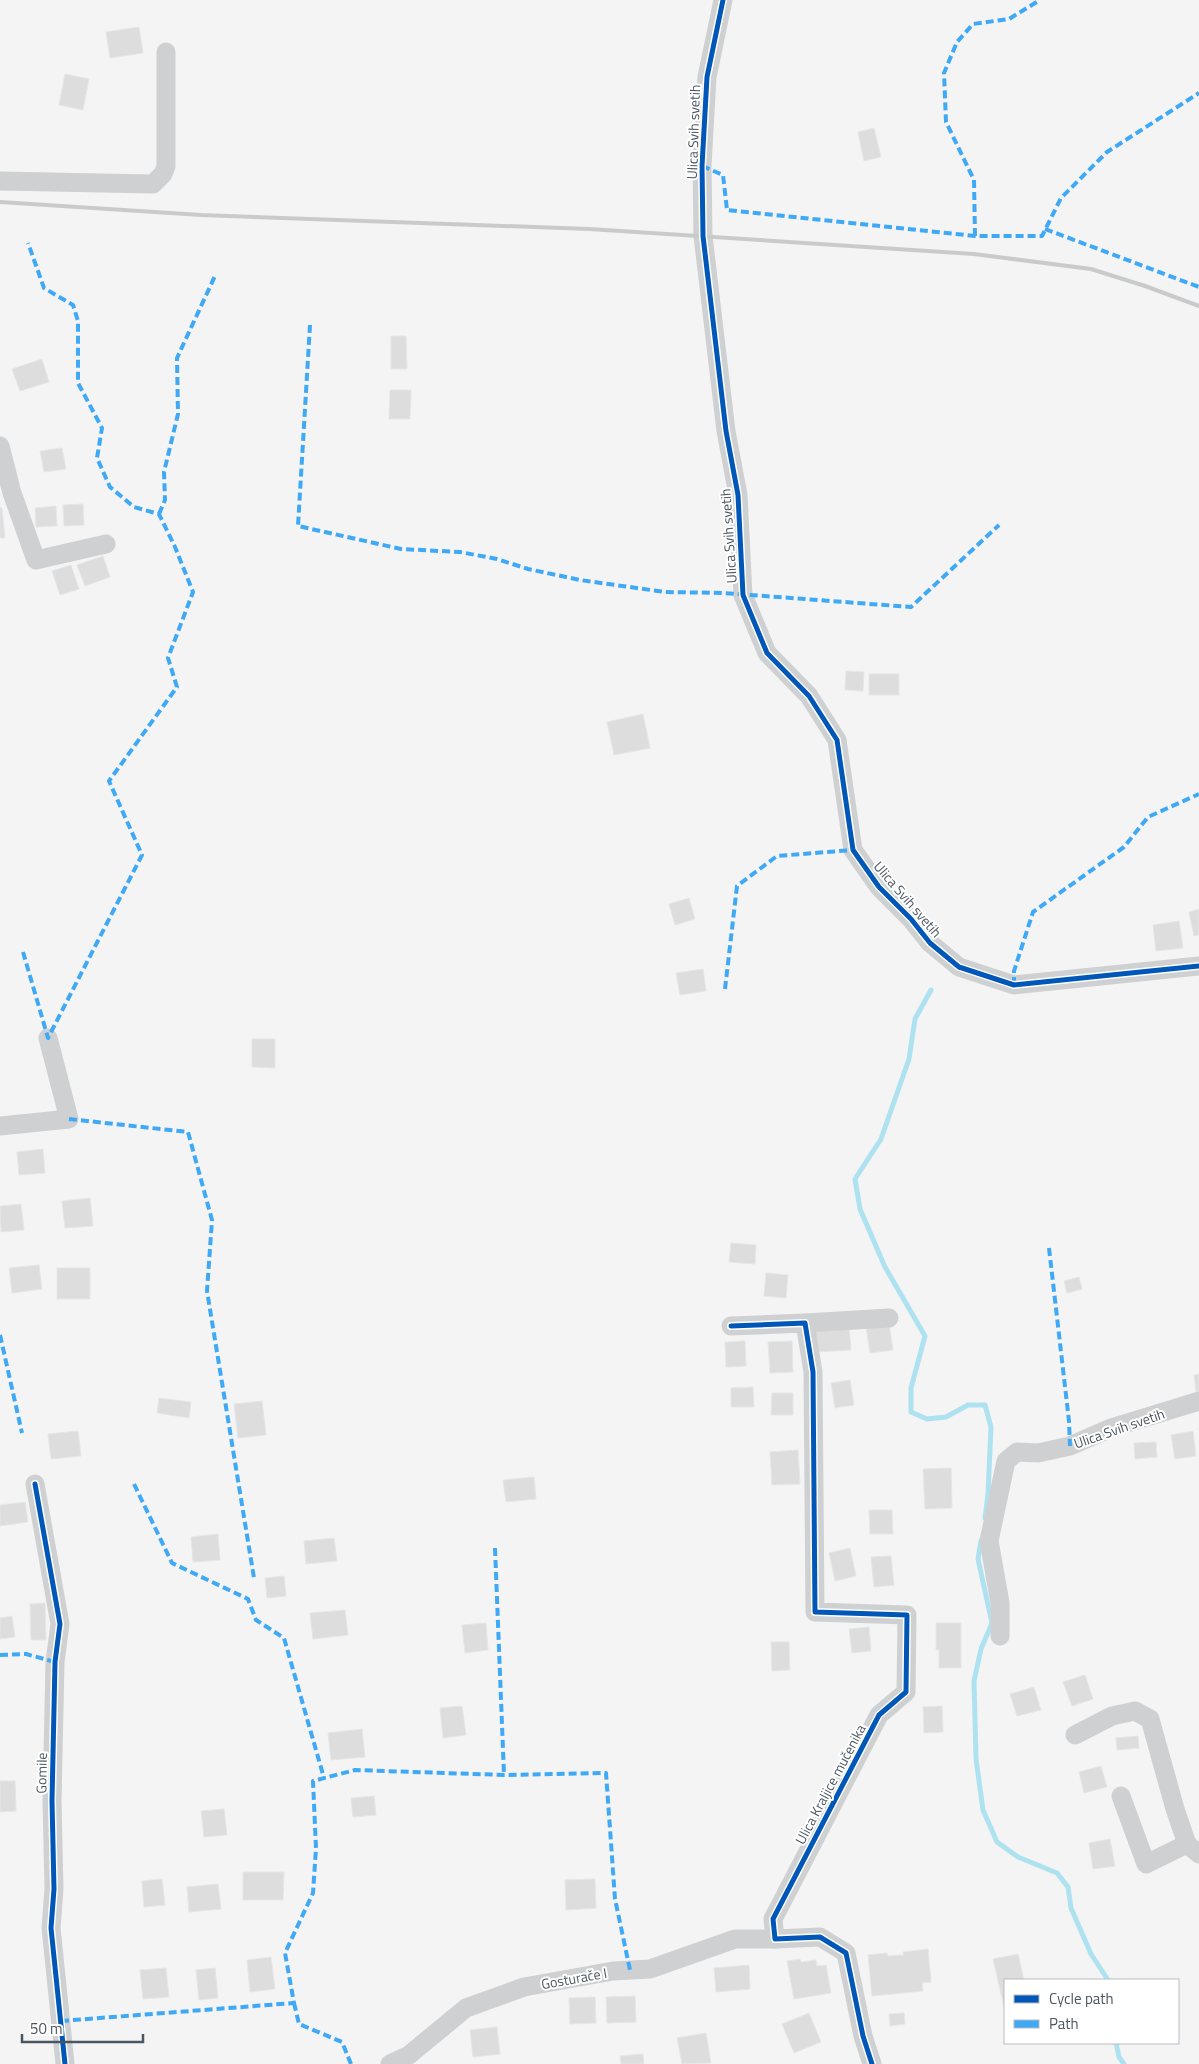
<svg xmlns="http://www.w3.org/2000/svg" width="1199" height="2064" font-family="'Titillium Web',sans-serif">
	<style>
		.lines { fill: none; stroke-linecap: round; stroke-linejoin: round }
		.stream { stroke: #aee2f0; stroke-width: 5 }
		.building { fill: #ddddde; stroke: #e5e6e7 }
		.minor { stroke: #ced0d2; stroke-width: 19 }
		.rail { stroke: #c9cacc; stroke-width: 4 }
		.quiet { stroke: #3fa9f5; stroke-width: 4; stroke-dasharray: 8 4; stroke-linecap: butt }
		.cycleway-casing { stroke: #fff; stroke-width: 8 }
		.cycleway { stroke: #0057b8; stroke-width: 5 }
		.labels { text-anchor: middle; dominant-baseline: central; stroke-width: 4; stroke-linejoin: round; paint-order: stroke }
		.street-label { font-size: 14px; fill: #4a5661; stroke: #fff }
	</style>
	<rect width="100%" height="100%" fill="#f4f4f4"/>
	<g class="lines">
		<!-- stream -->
		<g class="stream">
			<polyline points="931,990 915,1019 909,1059 881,1139 855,1179 860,1209 885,1267 925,1336 911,1388 911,1412 927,1419 946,1417 968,1405 985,1405 991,1427 988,1494 985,1518"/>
			<polyline points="981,1541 978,1559 992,1623 981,1649 974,1681 976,1759 983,1810 997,1842 1018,1857 1057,1873 1068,1887 1071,1908 1091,1954 1108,1980"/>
			<polyline points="1116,2043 1119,2057 1124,2064"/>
		</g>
	</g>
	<!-- building -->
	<g class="building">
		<polygon points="139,27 143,53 110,58 106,32"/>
		<polygon points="65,74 89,79 83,110 59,105"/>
		<polygon points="874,128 881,157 864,161 858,132"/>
		<polygon points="391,336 406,336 407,369 391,369"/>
		<polygon points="42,359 49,382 20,391 12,369"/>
		<polygon points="390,390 411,390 410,419 389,419"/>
		<polygon points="62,448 66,469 44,472 40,451"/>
		<polygon points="83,504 84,525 64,526 63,505"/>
		<polygon points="56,506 57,526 36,527 35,508"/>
		<polygon points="0,508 2,508 5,538 0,538"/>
		<polygon points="103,556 110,577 85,586 77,565"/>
		<polygon points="71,565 79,589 60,595 52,571"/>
		<polygon points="846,671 864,672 863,691 845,690"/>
		<rect x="869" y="674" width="30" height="21"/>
		<polygon points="643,714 650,748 614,755 607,722"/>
		<polygon points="689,898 695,919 675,925 669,904"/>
		<polygon points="1199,909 1199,935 1194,936 1189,912"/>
		<polygon points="1179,921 1183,948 1156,951 1153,925"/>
		<polygon points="703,969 706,991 680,995 676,973"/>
		<polygon points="252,1039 275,1039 275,1068 252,1067"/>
		<polygon points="43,1149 45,1173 19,1175 17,1152"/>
		<polygon points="90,1198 93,1226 65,1228 62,1201"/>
		<polygon points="21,1204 24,1230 1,1232 0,1206"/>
		<polygon points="731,1243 756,1245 755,1264 729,1262"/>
		<polygon points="39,1265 42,1289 12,1293 9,1268"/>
		<rect x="57" y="1268" width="33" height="31"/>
		<polygon points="766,1273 788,1275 786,1298 764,1296"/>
		<polygon points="1079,1277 1082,1289 1067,1293 1064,1281"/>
		<polygon points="889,1323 893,1350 870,1353 866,1327"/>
		<polygon points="849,1326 851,1350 815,1352 814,1329"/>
		<polygon points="745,1341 746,1366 726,1367 725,1342"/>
		<polygon points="792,1341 793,1372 770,1373 768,1342"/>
		<polygon points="1199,1374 1199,1391 1196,1392 1194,1375"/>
		<polygon points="850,1380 854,1405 835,1408 831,1383"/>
		<polygon points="753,1387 754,1407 731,1407 731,1388"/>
		<polygon points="772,1393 793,1393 793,1415 771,1415"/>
		<polygon points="159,1398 191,1402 189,1418 157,1413"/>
		<polygon points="262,1401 266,1435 238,1438 234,1404"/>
		<polygon points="78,1431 81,1456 51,1459 48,1434"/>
		<polygon points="1193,1431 1196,1456 1175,1459 1171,1435"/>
		<polygon points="1156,1442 1157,1457 1135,1459 1134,1443"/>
		<polygon points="798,1450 800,1484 772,1485 770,1452"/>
		<polygon points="951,1468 952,1508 925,1509 923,1469"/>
		<polygon points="534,1477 536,1499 506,1502 503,1480"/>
		<polygon points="25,1502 28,1522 0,1526 0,1505"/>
		<polygon points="869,1510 892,1510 893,1534 870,1534"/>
		<polygon points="218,1534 220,1560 193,1562 191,1537"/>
		<polygon points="334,1538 337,1561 306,1564 304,1541"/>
		<polygon points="850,1548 856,1576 835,1581 829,1553"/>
		<polygon points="891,1556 894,1585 874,1587 871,1557"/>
		<polygon points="284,1576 286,1596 267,1598 265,1578"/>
		<polygon points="45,1603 46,1640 31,1640 30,1604"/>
		<polygon points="345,1610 348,1635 313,1639 310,1613"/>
		<polygon points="12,1616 15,1637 0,1639 0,1618"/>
		<polygon points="486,1623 488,1650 465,1653 462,1625"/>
		<polygon points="936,1623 961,1623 961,1668 939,1668 939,1650 936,1650"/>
		<polygon points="869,1627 871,1651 852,1653 849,1629"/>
		<polygon points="771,1642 789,1642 790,1670 772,1671"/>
		<polygon points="1085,1675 1093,1699 1072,1706 1063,1682"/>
		<polygon points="1034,1687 1041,1710 1017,1716 1010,1694"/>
		<polygon points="462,1706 466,1735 443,1738 440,1708"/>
		<polygon points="942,1706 943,1732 924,1733 923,1707"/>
		<polygon points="362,1729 365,1757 331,1760 328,1733"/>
		<polygon points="1138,1736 1139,1748 1117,1750 1116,1738"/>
		<polygon points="1101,1766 1107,1787 1084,1793 1079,1772"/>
		<polygon points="0,1781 15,1781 16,1811 0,1812"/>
		<polygon points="374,1796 376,1815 353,1817 351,1798"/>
		<polygon points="224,1809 227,1835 204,1837 201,1811"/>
		<polygon points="1110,1839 1115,1866 1093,1869 1089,1843"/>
		<polygon points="243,1872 284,1872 283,1900 243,1900"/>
		<polygon points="162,1879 165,1905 144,1907 142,1881"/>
		<polygon points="595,1879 596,1908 566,1910 565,1880"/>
		<polygon points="218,1884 221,1909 189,1912 187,1887"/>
		<polygon points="928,1949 931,1982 922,1983 923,1991 872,1996 868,1955 887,1953 888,1956 904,1955 903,1952"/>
		<polygon points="1018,1954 1024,1980 1005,1980 1005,2011 993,1959"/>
		<polygon points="271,1957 275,1989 250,1992 247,1960"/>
		<polygon points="800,1959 801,1962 816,1960 817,1966 826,1965 831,1993 794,1999 787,1961"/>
		<polygon points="749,1965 750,1989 716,1992 714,1968"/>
		<polygon points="166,1968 169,1997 143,1999 140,1970"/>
		<polygon points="215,1968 218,1998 199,2000 196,1970"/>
		<polygon points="635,1996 636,2022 607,2023 606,1997"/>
		<polygon points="595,1997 596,2023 570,2024 569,1998"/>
		<polygon points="809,2013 821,2042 794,2053 782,2024"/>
		<polygon points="904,2013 905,2024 890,2026 889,2014"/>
		<polygon points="497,2027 500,2054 473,2057 470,2030"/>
		<polygon points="706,2033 711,2063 682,2064 677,2038"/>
		<polygon points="643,2054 644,2064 621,2064 620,2056"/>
	</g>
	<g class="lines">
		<!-- minor -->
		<g class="minor">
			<polyline points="723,0 707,77 702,166 703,236 726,431 738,495 743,595 767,653 809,696 837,740 853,850 879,887 911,919 930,943 959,967 1014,985 1199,966"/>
			<polyline points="0,181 153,184 163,174 166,166 166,52"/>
			<polyline points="0,446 12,493 36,560 106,544"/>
			<polyline points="0,1126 69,1119 48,1038"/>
			<polyline points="805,1323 889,1318"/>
			<polyline points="731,1326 805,1323 813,1372 815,1612 907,1615 906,1692 879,1715 773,1919 775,1939 820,1937 846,1953 863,2036 872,2064"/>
			<polyline points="35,1484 60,1624 55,1662 52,1801 54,1889 51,1928 65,2064"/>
			<polyline points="1000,1636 1000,1603 989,1541 1006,1461 1017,1452 1038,1453 1070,1446 1111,1428 1199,1401"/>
			<polyline points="1075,1735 1112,1716 1135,1711 1150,1719 1175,1809 1187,1844"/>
			<polyline points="1121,1796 1146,1864 1187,1844 1199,1854"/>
			<polyline points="390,2064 409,2055 466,2008 524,1987 613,1971 650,1969 735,1939 775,1939"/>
		</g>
		<!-- rail -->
		<polyline class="rail" points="0,202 201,215 589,229 974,254 1091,269 1145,286 1199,306"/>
		<!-- quiet -->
		<g class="quiet">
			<polyline points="702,166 723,175 727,210 975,236 1042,236 1061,198 1107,152 1199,93"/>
			<polyline points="1045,229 1199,287"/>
			<polyline points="975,236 974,180 946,122 944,73 957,42 973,24 1009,19 1040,0"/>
			<polyline points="310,325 298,526 401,549 460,552 497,559 528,569 580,580 665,592 724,593 911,607 999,525"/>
			<polyline points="159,514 165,500 164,472 178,414 177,358 215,276"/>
			<polyline points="23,952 48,1038 142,855 109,781 177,687 168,658 193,592 175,547 159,514 134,507 110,487 97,458 102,428 78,383 78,321 73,305 44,288 28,243"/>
			<polyline points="1014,985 1014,971 1033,912 1124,847 1148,817 1199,794"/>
			<polyline points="725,989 737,886 777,856 853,850"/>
			<polyline points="69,1119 188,1132 212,1220 207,1291 254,1578"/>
			<polyline points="1049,1248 1069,1421 1070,1446"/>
			<polyline points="0,1335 22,1433"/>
			<polyline points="134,1484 172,1563 248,1599 256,1620 284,1638 324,1778"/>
			<polyline points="495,1548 504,1775"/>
			<polyline points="0,1655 26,1654 55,1662"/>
			<polyline points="294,2003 299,2024 342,2042 351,2064"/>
			<polyline points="61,2021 294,2003 285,1953 313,1893 316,1848 313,1781 355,1770 504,1775 606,1773 615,1899 630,1970"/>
		</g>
		<defs>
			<g id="cycleway">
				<polyline points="723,0 707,77 702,166 703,236 726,431 738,495 743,595 767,653 809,696 837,740 853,850 879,887 911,919 930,943 959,967 1014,985 1199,966"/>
				<polyline points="731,1326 805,1323 813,1372 815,1612 907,1615 906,1692 879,1715 773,1919 775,1939 820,1937 846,1953 863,2036 872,2064"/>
				<polyline points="35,1484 60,1624 55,1662 52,1801 54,1889 51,1928 65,2064"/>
			</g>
		</defs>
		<!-- cycleway casing -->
		<use href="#cycleway" class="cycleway-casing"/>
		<!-- cycleway -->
		<use href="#cycleway" class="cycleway"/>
	</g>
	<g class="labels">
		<!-- street labels -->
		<g class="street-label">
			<text transform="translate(693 132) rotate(-88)">Ulica Svih svetih</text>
			<text transform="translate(728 536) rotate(-94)">Ulica Svih svetih</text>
			<text transform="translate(908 899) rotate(49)">Ulica Svih svetih</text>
			<text transform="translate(1119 1428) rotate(-19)">Ulica Svih svetih</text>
			<text transform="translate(41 1773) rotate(-89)">Gomile</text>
			<text transform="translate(830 1784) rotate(-62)">Ulica Kraljice mučenika</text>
			<text transform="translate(574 1978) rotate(-10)">Gosturače I</text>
		</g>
	</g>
	<!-- legend -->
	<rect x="1004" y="1979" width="175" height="65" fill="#ffffff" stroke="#b7bbc0"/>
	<rect x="1014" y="1995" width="25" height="8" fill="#0057b8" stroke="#b7bbc0"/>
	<text x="1049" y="2004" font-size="15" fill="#4a5661">Cycle path</text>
	<rect x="1014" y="2020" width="25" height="8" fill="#3fa9f5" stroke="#b7bbc0"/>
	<text x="1049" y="2029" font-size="15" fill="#4a5661">Path</text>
	<!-- scale -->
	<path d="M22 2034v8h121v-8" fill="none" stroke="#4a5661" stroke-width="2.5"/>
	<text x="30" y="2034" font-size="15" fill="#4a5661" stroke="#ffffff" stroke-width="4" paint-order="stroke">50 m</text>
</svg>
